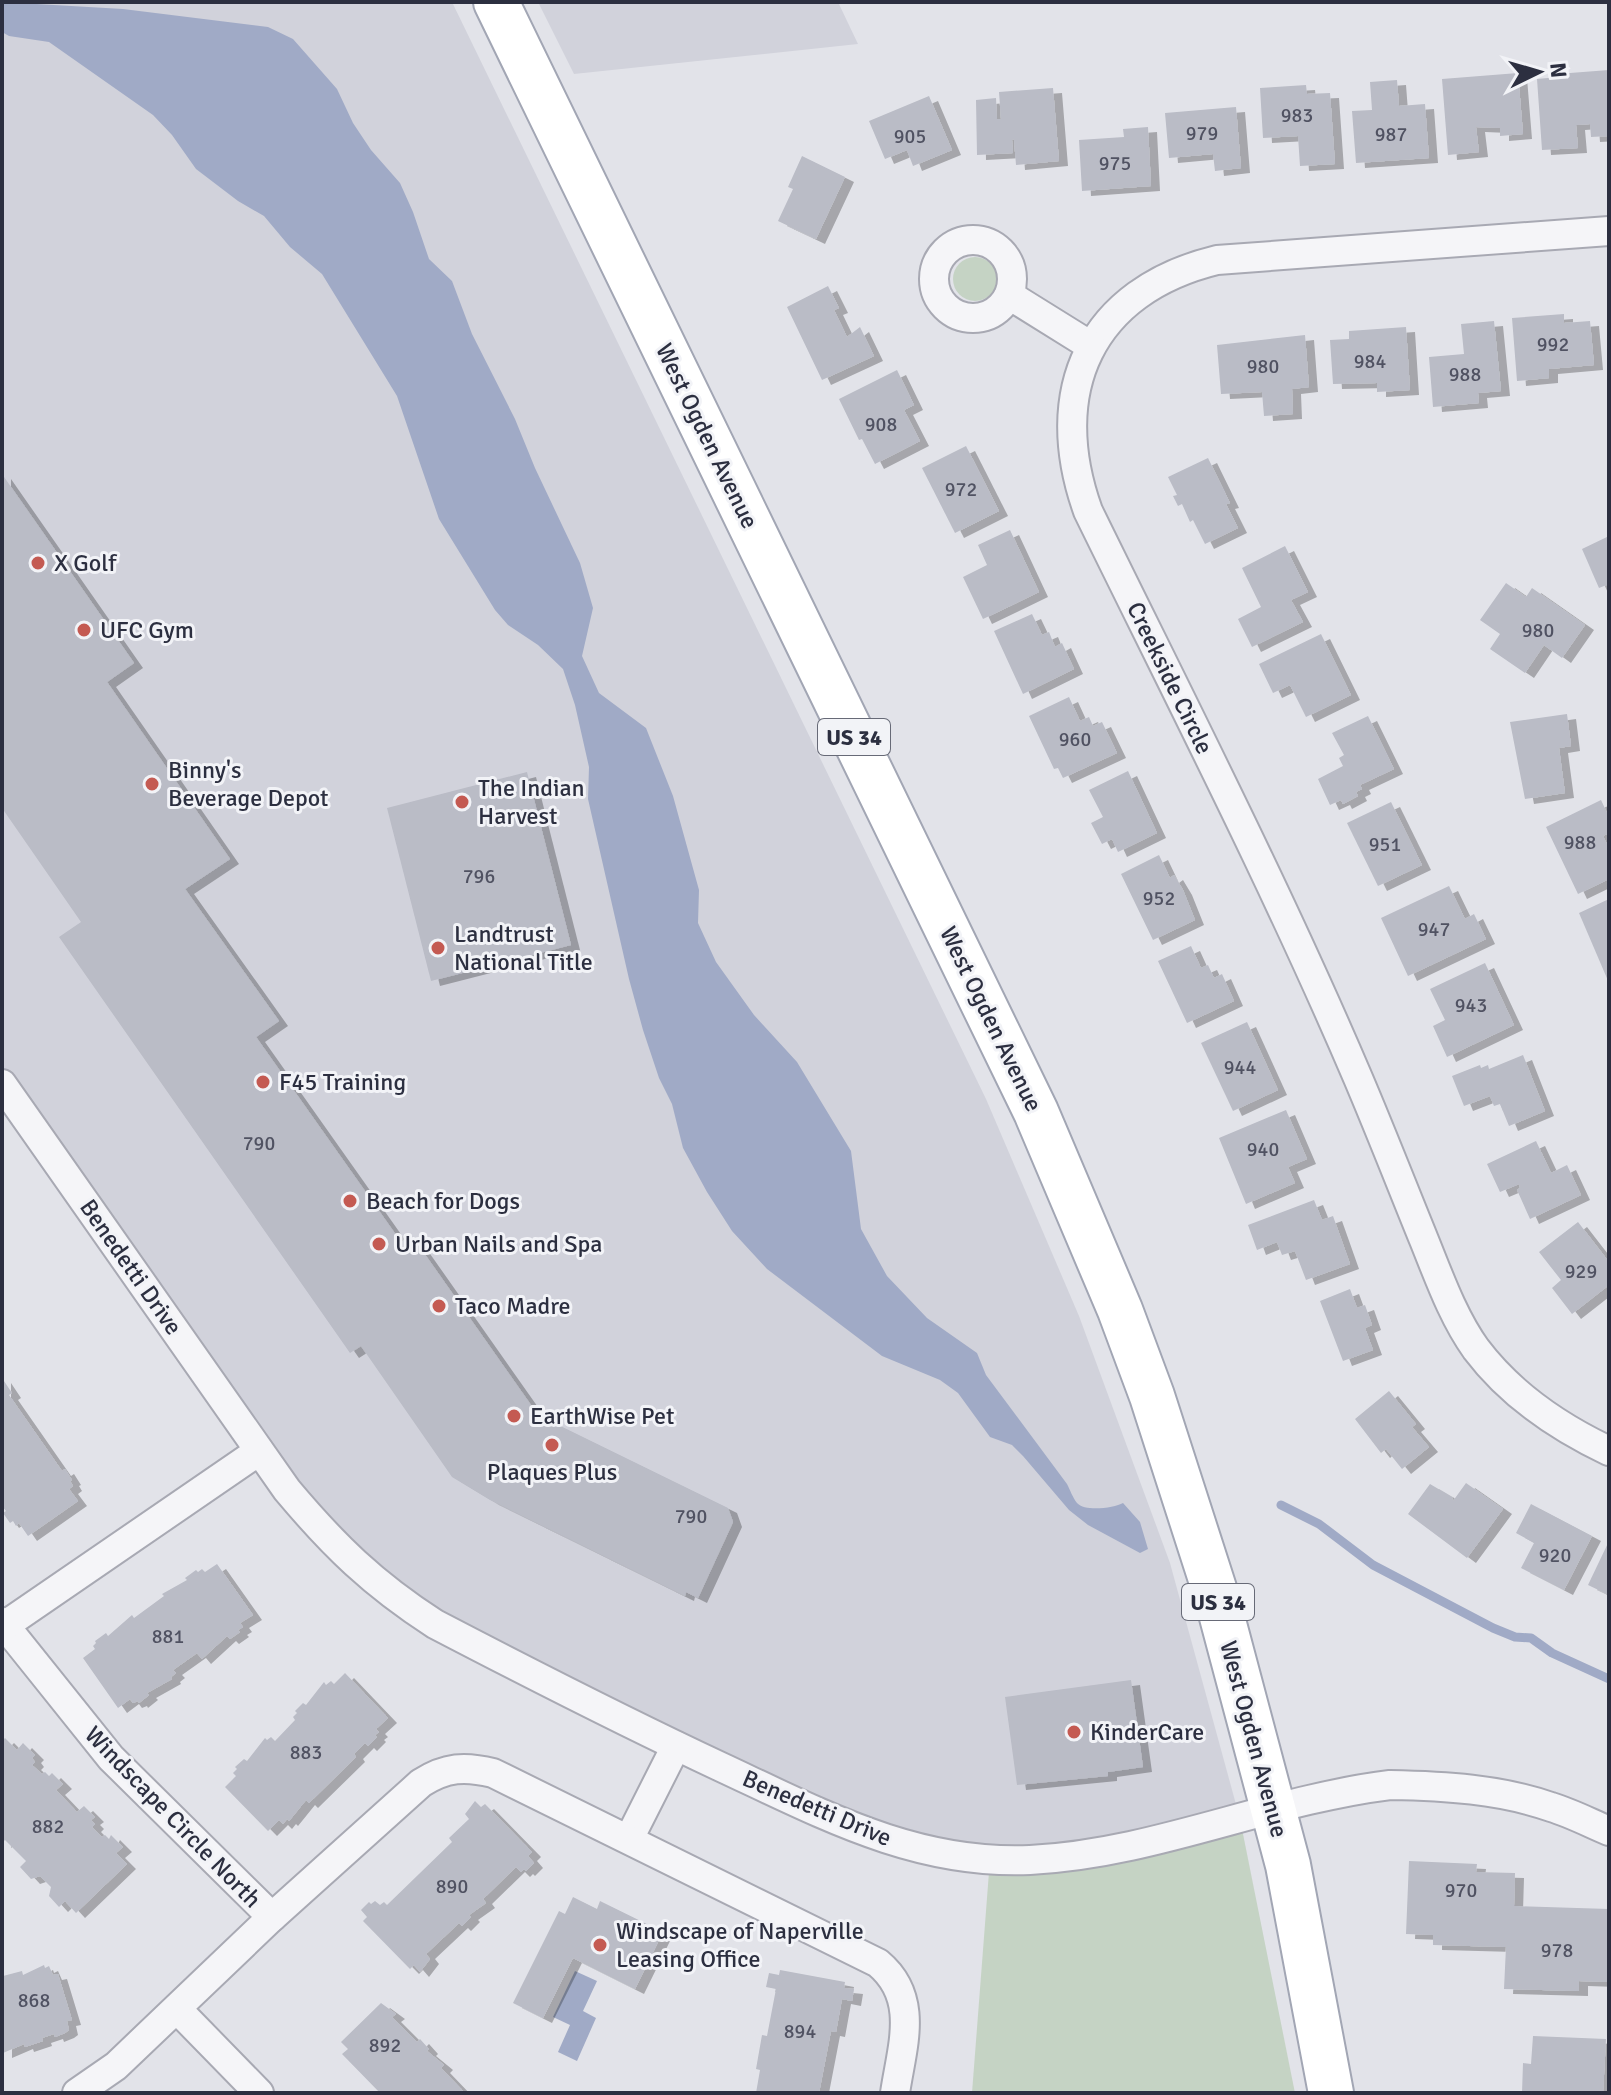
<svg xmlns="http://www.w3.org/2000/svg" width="1611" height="2095" font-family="Signika,sans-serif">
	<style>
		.built { fill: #d1d2db }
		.green { fill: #c5d3c4 }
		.water { fill: #a0aac6 }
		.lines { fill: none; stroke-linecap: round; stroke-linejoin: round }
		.stream { stroke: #a0aac6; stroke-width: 9 }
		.building { fill: #babcc6; filter: url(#shadow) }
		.street-casing { stroke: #a8a9b3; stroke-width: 32 }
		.primary-casing { stroke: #a2a6b4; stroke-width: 48 }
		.street { stroke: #f5f5f8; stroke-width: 28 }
		.primary { stroke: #fff; stroke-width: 44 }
		.poi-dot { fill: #c45a52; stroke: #f2f3f7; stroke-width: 3 }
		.labels { text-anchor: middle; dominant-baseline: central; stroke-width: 6; stroke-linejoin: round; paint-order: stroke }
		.number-label { font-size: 20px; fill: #505262 }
		.shield { fill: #f2f3f7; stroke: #676a77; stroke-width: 2 }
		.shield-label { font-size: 22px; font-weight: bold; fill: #2c2f40 }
		.street-label { font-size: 24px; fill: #2c2f40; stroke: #f2f3f7 }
		.poi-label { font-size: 24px; fill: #2c2f40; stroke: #f2f3f7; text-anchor: start }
	</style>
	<defs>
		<filter id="shadow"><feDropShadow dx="9" dy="5" stdDeviation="0" flood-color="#0004"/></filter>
	</defs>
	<rect width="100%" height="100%" fill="#e2e3e9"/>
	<!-- built -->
	<g class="built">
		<polygon points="2,2 452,2 986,1099 1079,1316 1170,1563 1240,1819 1103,1852 921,1849 426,1618 349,1558 2,1086"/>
		<polygon points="538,2 838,2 858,44 574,74"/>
	</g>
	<!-- green -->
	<g class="green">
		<circle cx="975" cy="279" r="22"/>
		<polygon points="1240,1819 1295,2093 972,2093 990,1859"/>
	</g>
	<!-- water -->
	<g class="water">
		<path d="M2,2L123,9L268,27L293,39L337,89L353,123L371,150L400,183L413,212L429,259L452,281L472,334L515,419L535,468L580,563L593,608L582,656L599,693L646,728L673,796L699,890L698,923L716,962L754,1015L797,1062L851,1151L861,1229L887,1276L927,1318L977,1353L986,1375L1067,1484C1070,1490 1073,1498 1077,1503C1085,1512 1114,1508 1123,1503L1140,1522L1148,1549L1140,1553L1088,1525L1069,1510L1023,1456L1012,1445L990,1437L958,1393L940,1380L882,1356L767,1269L732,1231L707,1192L683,1148L672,1104L659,1078L643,1030L629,979L588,799L589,767L575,705L563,669L538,645L508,625L495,610L439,519L397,396L322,274L290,247L264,216L238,201L196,169L172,135L153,115L49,42L9,36L2,32Z"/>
		<polygon points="575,1971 597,1981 583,2011 596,2018 577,2061 558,2052 570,2025 553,2017"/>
	</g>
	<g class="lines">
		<!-- stream -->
		<polyline class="stream" points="1281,1505 1319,1524 1373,1565 1493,1628 1515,1637 1531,1638 1552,1653 1609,1679"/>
	</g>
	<!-- building -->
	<g class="building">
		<polygon points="1609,70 1609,136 1591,137 1590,124 1576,125 1578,148 1542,150 1537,79 1558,77 1557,74"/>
		<polygon points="1518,73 1523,134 1500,136 1500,128 1476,127 1479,152 1448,155 1442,79"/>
		<polygon points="1397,80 1399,106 1425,104 1429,158 1356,163 1352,111 1372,110 1370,82"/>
		<polygon points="1306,85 1307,94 1330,93 1335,164 1300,166 1298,136 1263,138 1260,88"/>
		<polygon points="1053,88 1059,161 1016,165 1014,139 1012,140 1013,153 977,155 976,100 996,98 997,119 1001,119 999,92"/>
		<polygon points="929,96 952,150 913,166 907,150 885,159 869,121"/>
		<polygon points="1236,107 1241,168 1215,171 1213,154 1169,158 1165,113"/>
		<polygon points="1148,127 1151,186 1082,191 1079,140 1124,137 1123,129"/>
		<polygon points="802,156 845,177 816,239 778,221 793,189 788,187"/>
		<polygon points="828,286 839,308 834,310 847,337 860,327 874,356 822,380 787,307"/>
		<polygon points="1564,314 1564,323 1590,321 1594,365 1549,369 1549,378 1517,381 1512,318"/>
		<polygon points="1494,321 1501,391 1478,393 1479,403 1433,407 1429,357 1464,354 1461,324"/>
		<polygon points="1406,327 1410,390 1377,392 1377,383 1333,384 1330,340 1349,339 1349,331"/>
		<polygon points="1305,335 1309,387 1292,389 1293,414 1264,416 1262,392 1221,394 1217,345"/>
		<polygon points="897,370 914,405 904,410 920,441 875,464 862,439 859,440 839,399"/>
		<polygon points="966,446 999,511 955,533 922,468"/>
		<polygon points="1208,458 1230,503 1226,504 1238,528 1205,544 1193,520 1190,522 1182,504 1178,506 1173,496 1177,495 1168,477"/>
		<polygon points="2,474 134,663 107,682 230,859 185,889 279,1021 256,1037 401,1242 412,1236 538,1415 728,1508 733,1522 698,1598 686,1592 685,1596 490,1500 452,1477 361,1346 350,1353 59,937 81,922 2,808"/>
		<polygon points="1010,530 1039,592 983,619 963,577 987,565 978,545"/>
		<polygon points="1609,536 1609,584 1599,588 1582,549"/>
		<polygon points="1285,546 1308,592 1291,600 1303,622 1252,647 1238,619 1261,607 1242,568"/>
		<polygon points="1506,583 1526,597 1532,588 1585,625 1562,658 1544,645 1525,673 1490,649 1500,634 1480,620"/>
		<polygon points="1032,614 1042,635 1049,632 1055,647 1062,643 1074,669 1023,694 994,631"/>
		<polygon points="1321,634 1351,695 1306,717 1290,685 1273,693 1259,664"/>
		<polygon points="1069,697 1080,721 1089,717 1093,726 1102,722 1117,753 1063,778 1058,768 1054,769 1029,716"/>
		<polygon points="1567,714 1571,746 1559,748 1565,793 1525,799 1510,722"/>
		<polygon points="1368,716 1394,769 1360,785 1362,789 1356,792 1358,796 1343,804 1341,800 1330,805 1318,779 1343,766 1339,758 1344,755 1332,733"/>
		<polygon points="1128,771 1157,833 1118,852 1112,839 1102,844 1091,823 1103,817 1089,790"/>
		<polygon points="527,772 571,945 431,981 387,808"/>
		<polygon points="1601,800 1609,817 1609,833 1603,836 1609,848 1609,879 1578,894 1546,827"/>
		<polygon points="1391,802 1422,865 1378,886 1347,823"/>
		<polygon points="1159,855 1170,878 1174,875 1183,890 1195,920 1153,940 1121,874"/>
		<polygon points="1449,886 1465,919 1474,914 1486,939 1408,976 1381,918"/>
		<polygon points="1609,899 1609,983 1579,913"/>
		<polygon points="1191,946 1201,968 1208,965 1214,978 1222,974 1234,1001 1187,1023 1158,961"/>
		<polygon points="1485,963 1514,1025 1447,1057 1433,1026 1445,1020 1430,989"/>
		<polygon points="1247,1022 1278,1090 1233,1111 1201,1043"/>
		<polygon points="1523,1055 1545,1111 1509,1126 1500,1104 1494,1106 1490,1096 1464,1106 1452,1076 1480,1065 1481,1068 1488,1065 1489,1069"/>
		<polygon points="1286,1110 1307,1159 1288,1167 1295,1183 1246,1204 1219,1138"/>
		<polygon points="1536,1141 1551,1173 1567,1165 1581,1195 1530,1219 1517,1190 1520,1188 1519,1184 1500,1192 1487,1164"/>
		<polygon points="1314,1200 1322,1220 1333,1216 1350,1264 1306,1280 1295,1251 1282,1255 1277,1242 1257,1250 1248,1225"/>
		<polygon points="1578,1222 1609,1262 1609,1285 1572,1314 1552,1288 1561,1280 1539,1252"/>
		<polygon points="1350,1289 1357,1308 1365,1305 1372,1325 1365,1328 1373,1350 1343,1361 1320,1301"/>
		<polygon points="2,1378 12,1393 9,1395 62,1471 65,1469 72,1480 70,1481 73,1486 69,1489 78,1501 28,1536 19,1523 16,1526 13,1521 10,1523 3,1513 6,1511 2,1506"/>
		<polygon points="1389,1391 1416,1424 1412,1427 1429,1447 1402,1469 1386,1449 1381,1453 1355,1419"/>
		<polygon points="1466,1483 1503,1509 1467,1558 1408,1514 1430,1484 1452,1497 1453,1501"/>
		<polygon points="1531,1504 1592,1536 1564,1590 1521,1568 1534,1543 1516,1533"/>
		<polygon points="1609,1541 1609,1595 1588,1585"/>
		<polygon points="217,1564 253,1615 240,1623 243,1627 238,1630 240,1632 230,1639 227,1636 202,1659 197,1653 173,1670 176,1673 171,1677 172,1679 147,1693 149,1695 139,1703 138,1701 133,1703 130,1699 118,1708 83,1658 95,1649 93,1646 96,1643 95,1641 106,1633 108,1636 132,1615 134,1618 164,1596 162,1594 187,1580 185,1578 196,1570 198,1572 202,1569 205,1572"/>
		<polygon points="345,1673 388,1718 376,1729 379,1732 375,1735 377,1737 368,1746 365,1743 354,1754 356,1757 309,1803 306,1800 289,1821 287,1819 283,1824 279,1820 268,1831 225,1787 236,1776 233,1773 237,1769 235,1767 244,1759 247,1761 265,1738 267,1740 271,1737 275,1741 295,1720 293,1717 297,1713 295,1711 303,1703 306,1705 324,1682 326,1685 331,1681 334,1684"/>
		<polygon points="1131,1680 1143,1767 1108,1772 1108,1776 1017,1785 1005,1697"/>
		<polygon points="5,1738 17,1750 23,1743 35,1755 32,1758 35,1762 32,1765 42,1774 45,1772 49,1776 52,1773 63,1784 56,1790 77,1812 84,1806 95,1817 91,1820 95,1824 92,1827 102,1837 105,1835 109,1839 111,1835 123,1847 116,1853 127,1864 76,1913 65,1901 59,1907 49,1896 51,1887 40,1876 31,1879 20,1867 26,1861 5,1840 2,1843 2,1741"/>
		<polygon points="475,1801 481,1807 485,1804 532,1852 528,1856 534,1863 526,1871 524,1869 521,1872 516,1867 483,1899 486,1903 469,1915 471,1917 462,1926 459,1923 426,1954 430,1959 420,1972 414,1965 410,1969 363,1921 367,1917 361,1910 369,1902 371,1904 375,1901 380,1905 384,1902 387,1905 452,1842 449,1838 469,1819 465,1814"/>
		<polygon points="1409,1861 1477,1864 1476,1872 1515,1873 1514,1906 1609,1909 1608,1982 1579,1981 1579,1991 1504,1989 1506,1947 1433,1945 1433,1935 1406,1934"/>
		<polygon points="573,1897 597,1909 600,1901 663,1932 635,1989 573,1958 543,2018 513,2003 559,1911 565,1914"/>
		<polygon points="44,1965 45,1968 49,1966 53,1975 58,1974 72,2020 67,2021 69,2030 65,2033 55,2037 54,2034 42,2038 43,2041 25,2047 24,2044 3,2053 3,1976 22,1971 23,1975"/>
		<polygon points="780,1970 845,1982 844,1988 854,1989 852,2001 842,1999 836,2032 831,2031 819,2093 756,2093 760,2070 756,2069 762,2035 767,2036 776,1989 766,1987 769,1973 779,1975"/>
		<polygon points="381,2003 396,2014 392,2017 417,2042 420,2039 429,2049 427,2051 444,2065 441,2068 465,2093 380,2093 342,2054 348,2049 341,2042"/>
		<polygon points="1533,2036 1606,2039 1603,2093 1522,2093 1523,2063 1531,2064"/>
	</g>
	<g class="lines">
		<defs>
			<g id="street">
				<path d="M1609,231L1217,260C1090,291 1045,391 1088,511C1180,699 1276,886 1358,1078C1381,1132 1402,1186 1424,1240C1439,1277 1453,1317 1476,1349C1510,1394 1558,1427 1609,1451"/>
				<circle cx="973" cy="279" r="39"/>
				<polyline points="1009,295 1091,346"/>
				<path d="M2,1084L287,1490C334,1546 373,1584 435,1624C529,1673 625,1722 721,1767C822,1814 915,1865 1030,1860C1154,1854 1268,1800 1390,1785C1444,1786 1500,1789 1551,1807C1571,1813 1590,1823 1609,1831"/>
				<polyline points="2,1622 111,1758 272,1917 116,2066 77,2093"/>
				<polyline points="4,1626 259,1451"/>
				<polyline points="629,1839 676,1746"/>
				<path d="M272,1917L421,1783C446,1767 465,1766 493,1773L878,1963C920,1998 902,2046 895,2093"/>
				<polyline points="177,2009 259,2093"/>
			</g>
			<polyline id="primary" points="496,2 1036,1112 1120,1310 1152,1396 1217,1598 1288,1865 1331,2093"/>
		</defs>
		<!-- street casing -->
		<use href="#street" class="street-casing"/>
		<!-- primary casing -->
		<use href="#primary" class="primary-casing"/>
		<!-- street -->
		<use href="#street" class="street"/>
		<!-- primary -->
		<use href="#primary" class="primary"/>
	</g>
	<!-- markers -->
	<g class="poi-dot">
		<circle cx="38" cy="563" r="8"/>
		<circle cx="84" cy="630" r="8"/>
		<circle cx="152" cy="784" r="8"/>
		<circle cx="462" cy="802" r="8"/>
		<circle cx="438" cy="948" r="8"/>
		<circle cx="263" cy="1082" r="8"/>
		<circle cx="350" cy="1201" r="8"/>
		<circle cx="379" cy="1244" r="8"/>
		<circle cx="439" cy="1306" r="8"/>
		<circle cx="514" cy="1416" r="8"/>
		<circle cx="552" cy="1445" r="8"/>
		<circle cx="1074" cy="1732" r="8"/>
		<circle cx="600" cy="1945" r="8"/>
	</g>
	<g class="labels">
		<!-- number labels -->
		<g class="number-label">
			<text x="1297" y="115">983</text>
			<text x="1202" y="133">979</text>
			<text x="1391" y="134">987</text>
			<text x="910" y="136">905</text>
			<text x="1115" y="163">975</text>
			<text x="1553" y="344">992</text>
			<text x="1370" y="361">984</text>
			<text x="1263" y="366">980</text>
			<text x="1465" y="374">988</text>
			<text x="881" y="424">908</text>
			<text x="961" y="489">972</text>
			<text x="1538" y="630">980</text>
			<text x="1075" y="739">960</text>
			<text x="1580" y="842">988</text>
			<text x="1385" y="844">951</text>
			<text x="479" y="876">796</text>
			<text x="1159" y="898">952</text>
			<text x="1434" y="929">947</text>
			<text x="1471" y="1005">943</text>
			<text x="1240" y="1067">944</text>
			<text x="259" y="1143">790</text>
			<text x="1263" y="1149">940</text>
			<text x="1581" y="1271">929</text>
			<text x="691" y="1516">790</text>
			<text x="1555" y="1555">920</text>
			<text x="168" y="1636">881</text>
			<text x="306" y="1752">883</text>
			<text x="48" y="1826">882</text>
			<text x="452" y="1886">890</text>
			<text x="1461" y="1890">970</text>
			<text x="1557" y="1950">978</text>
			<text x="34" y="2000">868</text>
			<text x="800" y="2031">894</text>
			<text x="385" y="2045">892</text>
		</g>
		<!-- shield labels -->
		<g class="shield">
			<rect x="818" y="719" width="72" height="36" rx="6"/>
			<rect x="1182" y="1584" width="72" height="36" rx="6"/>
		</g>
		<g class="shield-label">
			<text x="854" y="737">US 34</text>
			<text x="1218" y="1602">US 34</text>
		</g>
		<!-- street labels -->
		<g class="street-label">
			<text transform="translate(707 436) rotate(64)">West Ogden Avenue</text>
			<text transform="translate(1170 678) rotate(64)">Creekside Circle</text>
			<text transform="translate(991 1019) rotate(64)">West Ogden Avenue</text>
			<text transform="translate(131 1267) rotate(55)">Benedetti Drive</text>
			<text transform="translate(1254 1739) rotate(75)">West Ogden Avenue</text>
			<text transform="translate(817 1808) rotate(23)">Benedetti Drive</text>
			<text transform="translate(173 1817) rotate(46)">Windscape Circle North</text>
		</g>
		<!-- poi labels -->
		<g class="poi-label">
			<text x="54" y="563">X Golf</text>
			<text x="100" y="630">UFC Gym</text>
			<text x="168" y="770">Binny's<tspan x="168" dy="28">Beverage Depot</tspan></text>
			<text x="478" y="788">The Indian<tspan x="478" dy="28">Harvest</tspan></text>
			<text x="454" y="934">Landtrust<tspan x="454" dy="28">National Title</tspan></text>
			<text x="279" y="1082">F45 Training</text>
			<text x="366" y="1201">Beach for Dogs</text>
			<text x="395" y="1244">Urban Nails and Spa</text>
			<text x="455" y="1306">Taco Madre</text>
			<text x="530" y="1416">EarthWise Pet</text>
			<text x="552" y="1472" text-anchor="middle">Plaques Plus</text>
			<text x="1090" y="1732">KinderCare</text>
			<text x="616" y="1931">Windscape of Naperville<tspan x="616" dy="28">Leasing Office</tspan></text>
		</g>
	</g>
	<!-- border -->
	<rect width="1611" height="2095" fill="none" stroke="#2c2f40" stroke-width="8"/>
	<!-- north arrow -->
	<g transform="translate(1539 72) rotate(85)" stroke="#f2f3f7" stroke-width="6" paint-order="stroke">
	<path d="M0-6L14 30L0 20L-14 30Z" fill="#2c2f40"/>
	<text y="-12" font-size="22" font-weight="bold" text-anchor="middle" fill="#2c2f40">N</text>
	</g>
</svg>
